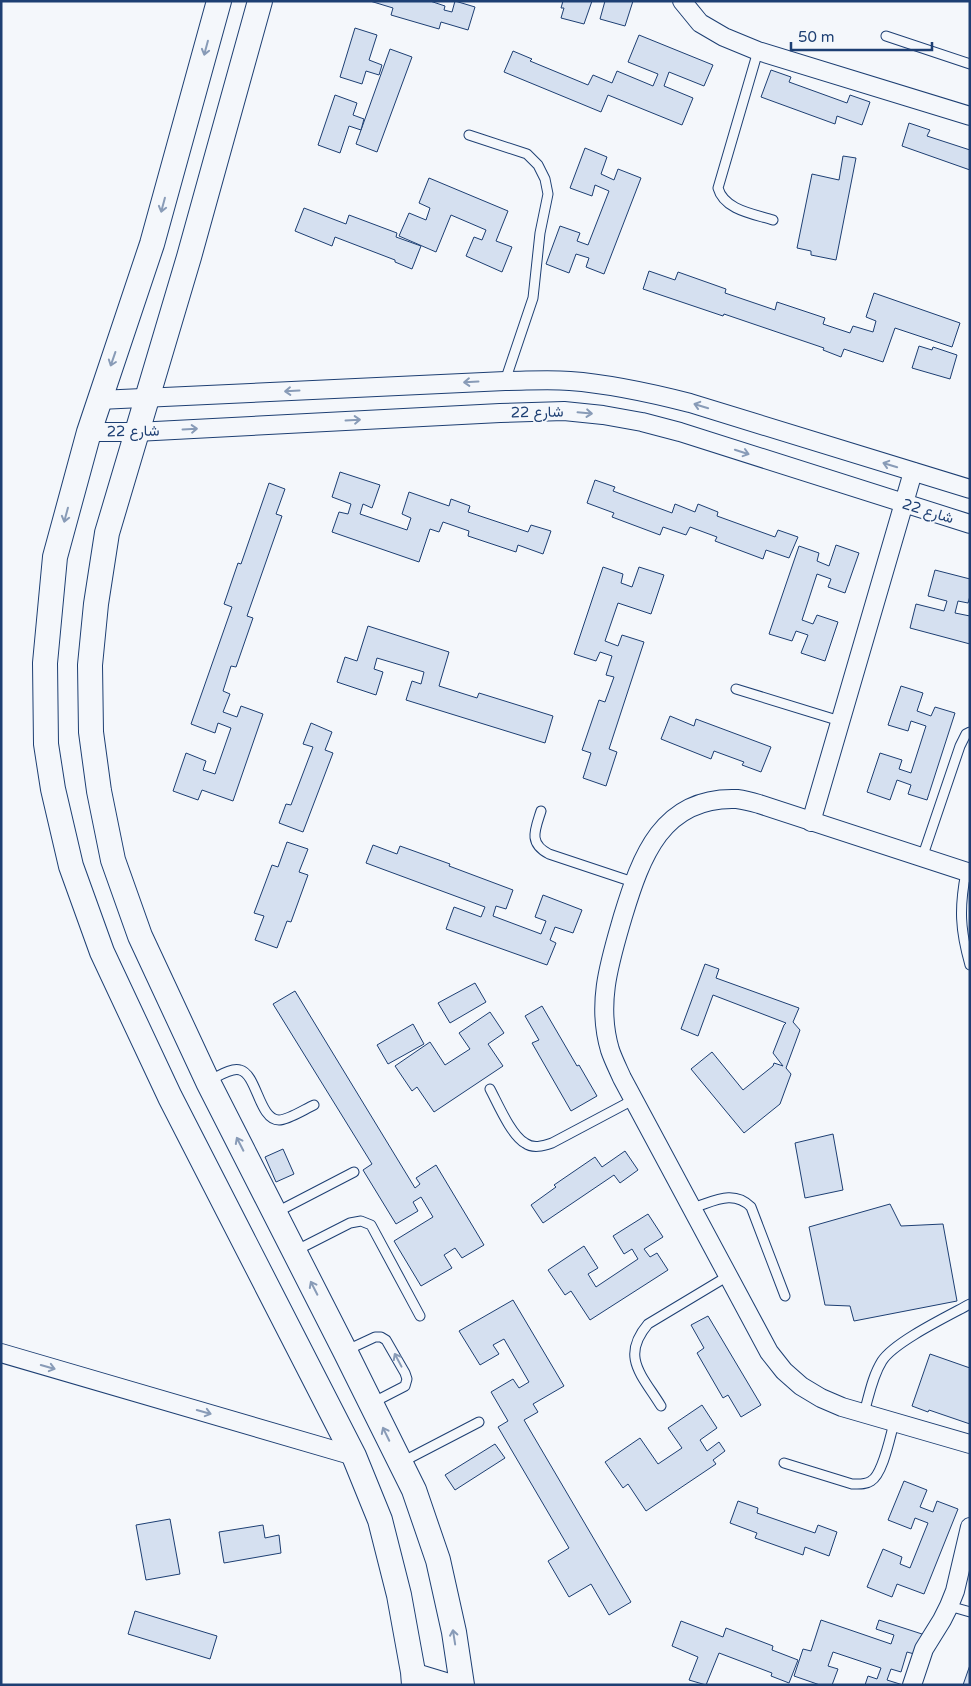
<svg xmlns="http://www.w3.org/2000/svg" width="971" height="1686" font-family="'Varela Round',Vazirmatn,sans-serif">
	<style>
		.building { fill: #d5e0f0; stroke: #1d3f73 }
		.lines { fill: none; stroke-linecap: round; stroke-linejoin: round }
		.lane-casing { stroke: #1d3f73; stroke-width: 11 }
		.street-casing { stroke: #1d3f73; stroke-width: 20 }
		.secondary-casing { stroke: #1d3f73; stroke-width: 26 }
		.lane { stroke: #f4f7fb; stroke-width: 9 }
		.street { stroke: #f4f7fb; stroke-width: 18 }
		.secondary { stroke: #f4f7fb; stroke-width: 24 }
		.oneway { stroke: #889bb7 }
		.labels { text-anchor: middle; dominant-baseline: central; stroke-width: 4; stroke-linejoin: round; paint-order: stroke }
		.street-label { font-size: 15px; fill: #1d3f73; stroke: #f4f7fb }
	</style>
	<rect width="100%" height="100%" fill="#f4f7fb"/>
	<!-- building -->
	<g class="building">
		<polygon points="370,1 430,1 445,6 444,10 452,12 455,1 475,7 468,30 441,22 439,29 391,15 393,8"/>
		<polygon points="563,1 592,1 584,24 561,18 564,8 561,8"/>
		<polygon points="605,1 633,1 625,26 600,19"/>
		<polygon points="355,28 377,35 369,60 382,65 379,75 366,71 362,84 340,77"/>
		<polygon points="639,35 713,65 704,86 669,72 664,86 693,98 682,125 608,95 601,112 504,72 513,51 532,59 530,61 588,85 593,75 612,83 617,71 653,86 658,74 628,62"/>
		<polygon points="390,49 412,57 377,152 356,144"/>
		<polygon points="771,70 791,77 789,82 847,103 850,95 870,102 862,125 837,116 835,124 761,97"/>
		<polygon points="335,95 357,103 353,115 364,119 361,130 349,126 340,153 318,145"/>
		<polygon points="909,123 930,130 927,136 970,150 970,170 902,146"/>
		<polygon points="585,148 607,157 601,174 614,180 618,169 641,178 604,274 586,267 589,258 576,254 569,273 546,264 560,226 580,233 577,241 588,245 609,191 595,185 592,196 570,188"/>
		<polygon points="843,156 856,158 836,260 811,255 811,251 797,248 812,174 839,180"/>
		<polygon points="429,178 508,211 496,241 512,247 502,272 466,256 474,237 482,240 486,230 451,215 436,252 399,236 409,213 426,220 430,208 419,203"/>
		<polygon points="304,208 346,224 349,215 397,233 396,237 421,246 412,269 395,262 395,260 335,237 332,246 295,231"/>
		<polygon points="649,271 675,280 678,272 726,289 725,293 775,310 777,302 825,318 823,324 850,333 853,326 873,332 876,321 866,317 874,293 960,323 952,347 895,328 883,362 844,349 841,357 823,350 824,348 724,314 723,316 643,289"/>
		<polygon points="919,346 932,350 933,347 957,355 950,379 912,368"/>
		<polygon points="340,472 380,485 372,508 363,504 360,514 407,530 411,518 402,514 409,492 449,506 451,499 470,506 468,512 528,532 531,525 551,531 543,554 518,545 516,552 468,536 469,531 443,522 439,532 430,529 419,562 332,532 339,512 348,514 351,504 332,497"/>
		<polygon points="595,480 615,487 613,491 672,513 675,504 695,512 698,504 718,512 717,516 775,537 778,530 798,537 789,558 766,550 763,559 715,541 717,537 690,527 686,535 663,527 660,535 612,517 614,513 587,503"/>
		<polygon points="269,483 285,489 276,514 282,516 247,616 253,618 236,667 231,666 223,691 230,694 223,712 237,717 241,706 263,714 233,801 202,790 198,800 173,791 186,753 206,761 203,770 215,774 231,728 218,723 215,733 191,724 232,607 224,604 238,563 241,564"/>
		<polygon points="836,545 859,553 845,593 828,587 831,579 817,574 802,620 813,624 817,615 838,622 825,661 801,653 808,635 796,631 792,641 769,634 799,546 819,553 817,561 829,566"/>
		<polygon points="603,567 623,574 621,583 632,587 639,567 664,575 651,614 618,603 605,641 618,646 622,635 644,642 609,749 617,752 606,786 583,778 591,753 582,750 599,700 605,702 614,677 606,675 612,656 600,652 596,661 574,654"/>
		<polygon points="935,570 970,579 970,596 968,603 958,601 955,613 970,616 970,644 910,628 916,604 944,611 947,601 928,596"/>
		<polygon points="368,626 449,652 439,686 477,698 479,693 553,716 545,743 406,700 412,681 421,684 424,672 377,658 374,669 383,672 376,695 337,682 345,657 357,661"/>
		<polygon points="901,686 923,693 917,711 931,716 935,707 955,713 927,800 908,794 911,785 897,780 890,800 867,792 880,753 902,760 899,769 911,773 926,726 911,721 908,731 888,725"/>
		<polygon points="670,716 694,726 696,719 771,747 761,772 742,765 744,762 714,751 711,759 661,739"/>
		<polygon points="311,723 332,732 325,750 333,753 303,832 279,823 286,804 291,805 313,747 303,744"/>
		<polygon points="287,842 308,849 299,872 308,875 291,922 287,921 277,948 255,940 264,916 254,913 272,865 278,867"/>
		<polygon points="373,845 397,854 400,846 450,864 449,866 513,890 506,909 496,906 493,916 541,934 546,921 535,917 543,895 582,910 573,933 555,927 550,940 556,943 547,965 446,929 454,907 481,917 485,907 366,863"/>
		<polygon points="705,964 719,969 716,978 799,1008 793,1022 800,1030 786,1068 791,1074 780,1104 744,1133 691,1069 712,1052 743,1090 773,1066 774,1063 783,1066 773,1053 784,1025 786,1023 713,995 698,1036 681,1029"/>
		<polygon points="475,983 486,1002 450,1023 438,1003"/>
		<polygon points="295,991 415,1188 420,1184 416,1178 436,1165 484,1245 462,1258 455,1248 444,1255 452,1268 421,1286 394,1241 433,1217 421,1197 413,1202 418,1211 396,1224 363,1170 372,1164 273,1004"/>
		<polygon points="542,1006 577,1066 579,1065 597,1096 571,1111 532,1043 539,1040 525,1016"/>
		<polygon points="490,1012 504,1033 488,1044 503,1066 434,1112 417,1087 412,1091 395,1066 430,1042 445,1065 470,1049 459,1033"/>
		<polygon points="413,1024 424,1044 388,1064 377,1045"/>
		<polygon points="833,1134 843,1190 805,1198 795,1143"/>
		<polygon points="283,1149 294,1174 276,1182 265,1157"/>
		<polygon points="625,1151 638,1170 620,1183 614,1175 543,1223 531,1205 556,1187 554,1185 595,1157 602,1167"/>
		<polygon points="890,1204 901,1226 943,1224 957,1301 854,1321 850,1306 825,1305 809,1227"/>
		<polygon points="648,1214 663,1237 644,1249 650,1257 657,1253 668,1270 590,1320 571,1291 565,1295 548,1270 584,1246 598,1268 588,1274 596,1287 638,1259 632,1249 624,1254 613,1236"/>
		<polygon points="513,1300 564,1386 533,1404 538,1412 524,1420 631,1602 609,1615 591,1584 569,1597 548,1561 569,1548 498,1427 508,1421 491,1392 513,1379 519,1388 529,1382 504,1339 493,1345 499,1354 480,1365 459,1331"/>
		<polygon points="708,1316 761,1405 741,1417 728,1395 723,1398 697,1353 704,1348 691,1325"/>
		<polygon points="930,1354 970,1368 970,1424 929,1410 928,1412 912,1406"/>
		<polygon points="702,1405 717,1428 700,1440 707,1451 719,1442 725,1451 713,1460 716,1464 646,1511 628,1484 623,1488 605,1462 640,1438 658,1464 682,1448 668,1428"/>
		<polygon points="495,1444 505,1458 455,1490 445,1475"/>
		<polygon points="904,1481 927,1490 920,1507 933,1512 937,1501 958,1509 924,1594 897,1584 892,1597 867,1587 883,1549 902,1557 900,1564 910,1568 928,1523 915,1518 911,1529 888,1520"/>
		<polygon points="738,1501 758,1508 757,1513 815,1533 818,1525 837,1532 829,1556 805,1547 803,1555 755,1538 757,1533 730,1523"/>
		<polygon points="170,1519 180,1574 146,1580 136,1525"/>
		<polygon points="263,1525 265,1538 279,1535 281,1553 224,1563 219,1532"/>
		<polygon points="135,1611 217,1636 210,1659 128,1634"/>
		<polygon points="821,1620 891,1644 894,1635 876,1629 879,1620 925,1635 918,1655 907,1652 901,1672 891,1669 887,1680 903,1685 865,1685 868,1676 877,1679 881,1668 833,1652 828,1666 838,1669 832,1685 820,1685 794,1676 803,1649 811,1651"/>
		<polygon points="681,1621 723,1637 726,1628 773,1646 772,1650 798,1660 789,1683 771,1676 772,1673 719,1653 706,1685 689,1680 698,1657 672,1646"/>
		<polygon points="970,1665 970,1685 963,1685"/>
	</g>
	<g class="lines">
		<defs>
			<g id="lane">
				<polyline points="886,36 970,64"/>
				<path d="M758,51L718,188C724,210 754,214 773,220"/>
				<polyline points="469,135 527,154 538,165 545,179 548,194 540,233 533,298 505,381"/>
				<polyline points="736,689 840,721"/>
				<path d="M541,811C535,830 528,843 549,854L633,882"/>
				<polyline points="922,858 960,746 966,734 970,732"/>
				<path d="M966,872C959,908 960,930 970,965"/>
				<path d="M208,1081C216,1078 231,1067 240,1070C257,1074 259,1120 279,1120C288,1120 305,1109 314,1105"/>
				<path d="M490,1089C498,1104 511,1135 525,1143C533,1149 543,1146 552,1143L633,1100"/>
				<path d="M692,1208C713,1202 733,1189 751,1207L785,1296"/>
				<polyline points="275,1213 354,1172"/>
				<polyline points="295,1251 350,1223 361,1221 371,1225 420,1316"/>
				<polyline points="345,1351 375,1337 381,1337 386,1340 405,1373 407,1379 405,1386 372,1403"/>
				<path d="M661,1406C642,1375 620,1357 648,1324L728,1276"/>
				<path d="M864,1413C869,1396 872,1377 882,1361C894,1342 948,1316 970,1304"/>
				<polyline points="402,1462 479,1422"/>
				<path d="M784,1463L852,1484C859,1484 865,1485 871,1481C883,1474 890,1437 894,1423"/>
				<polyline points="949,1606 970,1612"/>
			</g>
			<g id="street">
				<polyline points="682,1 700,23 724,37 758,51 970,116"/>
				<path d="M99,400L505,381C526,381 548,379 570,381C611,384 651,393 690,403L970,489"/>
				<polyline points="89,432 136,432 500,413 564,411 603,415 642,422 680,432 970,524"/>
				<polyline points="811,822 913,472"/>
				<path d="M970,873L759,804C752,802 744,800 737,799C662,796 641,857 623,916C610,961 596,1003 610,1050C613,1059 618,1069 622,1078L769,1352L784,1371L801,1386L821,1398L842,1407L970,1444"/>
				<polyline points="1,1353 354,1456"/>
				<polyline points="413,1672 456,1685"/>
				<polyline points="912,1685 924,1649 942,1620 949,1606 955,1591 970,1527"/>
			</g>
			<g id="secondary">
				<polyline points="219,1 152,244 89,432 55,557 45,663 46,744 53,789 71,866 102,952 170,1097 354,1456 380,1520 399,1595 413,1672 414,1685"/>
				<polyline points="260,1 189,257 107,533 96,604 90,665 91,732 99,791 113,860 140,936 208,1082 345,1351 414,1490 438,1560 454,1632 462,1685"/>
			</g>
		</defs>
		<!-- lane casing -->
		<use href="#lane" class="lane-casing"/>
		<!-- street casing -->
		<use href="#street" class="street-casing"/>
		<!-- secondary casing -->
		<use href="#secondary" class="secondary-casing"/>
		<!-- lane -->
		<use href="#lane" class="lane"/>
		<!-- street -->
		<use href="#street" class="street"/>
		<!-- secondary -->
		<use href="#secondary" class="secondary"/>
	</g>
	<!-- one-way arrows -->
	<defs><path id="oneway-shaft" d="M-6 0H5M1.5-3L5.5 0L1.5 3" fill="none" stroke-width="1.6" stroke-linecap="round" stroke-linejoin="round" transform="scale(1.25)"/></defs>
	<g class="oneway">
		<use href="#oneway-shaft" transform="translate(206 48) rotate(105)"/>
		<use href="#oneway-shaft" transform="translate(163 205) rotate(105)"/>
		<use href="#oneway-shaft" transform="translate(113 359) rotate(109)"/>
		<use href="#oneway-shaft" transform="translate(471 382) rotate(177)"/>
		<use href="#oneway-shaft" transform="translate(292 391) rotate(177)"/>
		<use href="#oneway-shaft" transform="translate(701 406) rotate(-163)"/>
		<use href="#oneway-shaft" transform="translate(585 413) rotate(5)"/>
		<use href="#oneway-shaft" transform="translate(353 420) rotate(-3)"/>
		<use href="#oneway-shaft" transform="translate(190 429) rotate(-3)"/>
		<use href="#oneway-shaft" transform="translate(742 452) rotate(18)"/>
		<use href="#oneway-shaft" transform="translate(890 465) rotate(-163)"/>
		<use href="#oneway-shaft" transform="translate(66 515) rotate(105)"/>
		<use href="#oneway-shaft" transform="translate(240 1144) rotate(-117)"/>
		<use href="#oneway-shaft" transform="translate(314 1288) rotate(-117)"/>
		<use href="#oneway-shaft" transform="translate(398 1360) rotate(-118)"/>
		<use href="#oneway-shaft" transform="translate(48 1367) rotate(16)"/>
		<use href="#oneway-shaft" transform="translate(204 1412) rotate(16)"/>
		<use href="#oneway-shaft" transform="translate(386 1434) rotate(-116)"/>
		<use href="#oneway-shaft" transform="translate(454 1637) rotate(-99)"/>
	</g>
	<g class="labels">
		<!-- street labels -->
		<g class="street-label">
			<text transform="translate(537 412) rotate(-1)">شارع 22</text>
			<text transform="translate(133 431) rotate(-1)">شارع 22</text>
			<text transform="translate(928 511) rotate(17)">شارع 22</text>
		</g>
	</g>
	<!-- border -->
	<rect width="971" height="1686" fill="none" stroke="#1d3f73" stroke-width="5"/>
	<!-- scale -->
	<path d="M791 42v8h141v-8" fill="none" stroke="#1d3f73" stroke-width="2.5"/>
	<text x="798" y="42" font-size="15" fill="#1d3f73" stroke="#f4f7fb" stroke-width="4" paint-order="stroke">50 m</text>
</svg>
